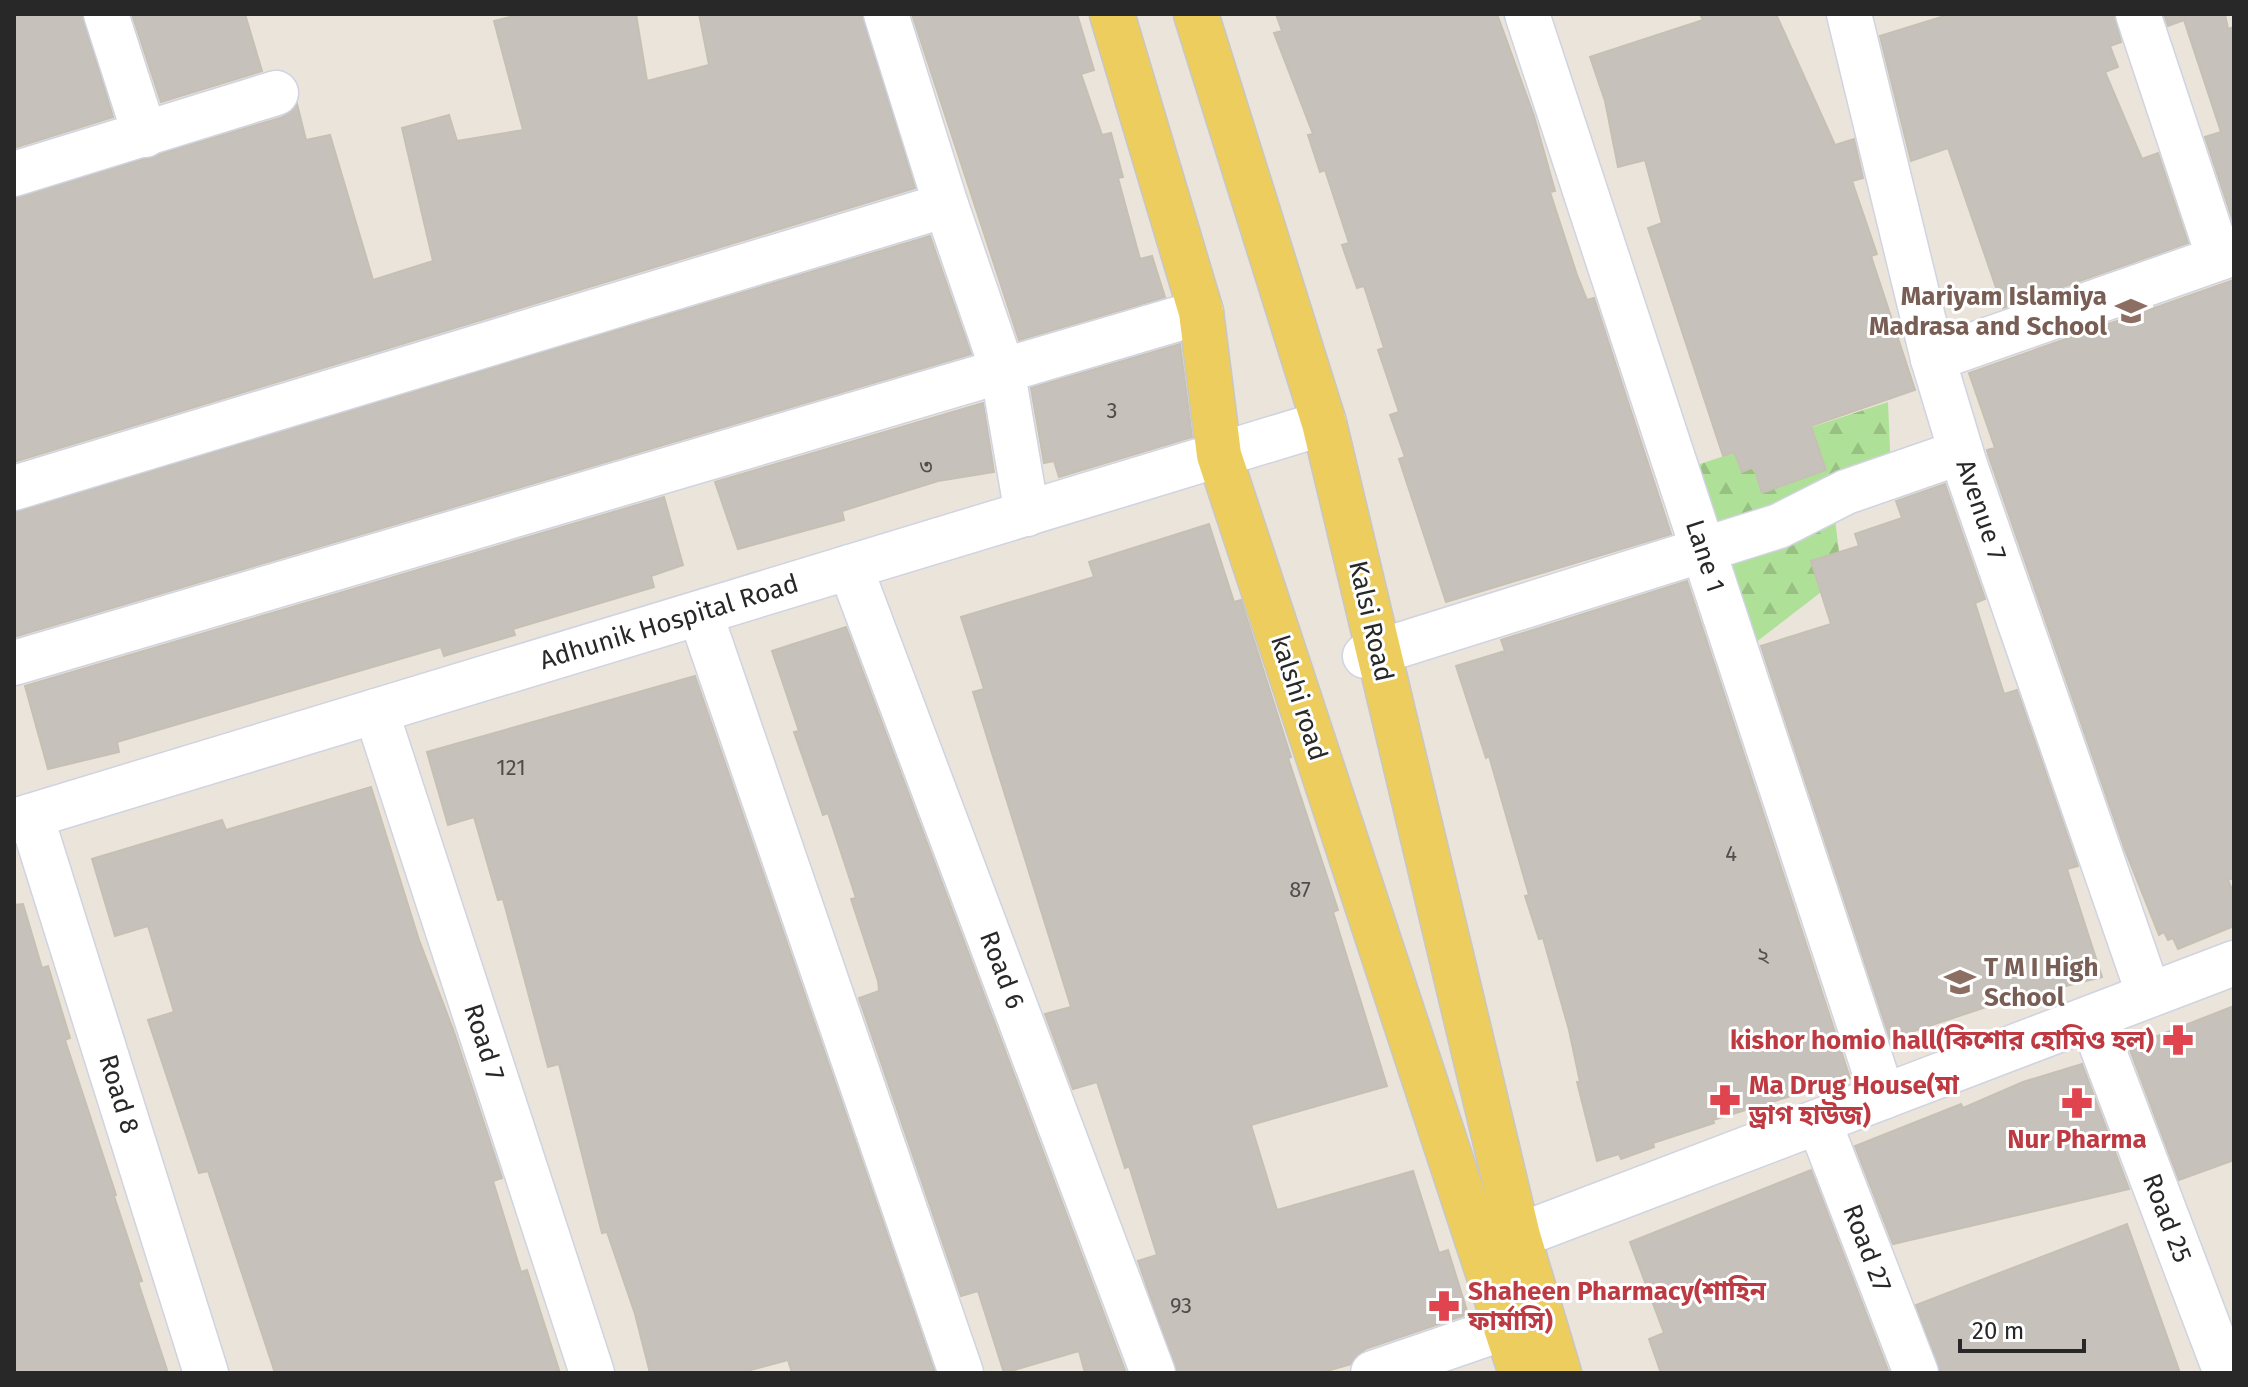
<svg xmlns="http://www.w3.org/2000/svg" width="2248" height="1387" font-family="'Fira Sans','Noto Sans Bengali',sans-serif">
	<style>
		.forest { fill: url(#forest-firs) }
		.building { fill: #c6c1ba; stroke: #c6c0b4; stroke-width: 2 }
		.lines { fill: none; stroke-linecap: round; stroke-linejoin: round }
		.minor-casing { stroke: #d0d3e1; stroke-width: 47 }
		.tertiary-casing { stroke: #d0d3e1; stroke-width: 47 }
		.primary-casing { stroke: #c7c7c7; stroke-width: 47 }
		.minor { stroke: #fff; stroke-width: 44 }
		.tertiary { stroke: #fff; stroke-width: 44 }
		.primary { stroke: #edcd5d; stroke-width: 44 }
		.labels { text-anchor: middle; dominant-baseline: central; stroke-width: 6; stroke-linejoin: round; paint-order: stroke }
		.number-label { font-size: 22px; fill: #504e4c }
		.education-label { font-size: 26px; font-weight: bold; fill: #785e54; stroke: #fff; text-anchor: end }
		.street-label { font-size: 26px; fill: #282828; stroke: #fff }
		.health-label { font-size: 26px; font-weight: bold; fill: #be3a42; stroke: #fff; text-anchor: start }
	</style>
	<defs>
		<pattern id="forest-firs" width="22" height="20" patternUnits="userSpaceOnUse" patternTransform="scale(2)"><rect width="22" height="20" fill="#afe097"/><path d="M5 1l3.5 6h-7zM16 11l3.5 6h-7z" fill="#97c082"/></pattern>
	</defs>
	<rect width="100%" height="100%" fill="#ebe4da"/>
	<!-- forest -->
	<polygon class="forest" points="1888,402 1891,473 1834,511 1842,576 1751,646 1697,465"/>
	<!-- building -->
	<g class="building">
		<polygon points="14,14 82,14 113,117 14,148"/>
		<polygon points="132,14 245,14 262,71 161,102"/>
		<polygon points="523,14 636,14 647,81 709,65 699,14 862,14 915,188 14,462 14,198 283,117 297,104 306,140 330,135 373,280 433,261 402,128 449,115 457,141 523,130 494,21"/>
		<polygon points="912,14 1077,14 1094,70 1081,74 1102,135 1111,133 1123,177 1118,178 1140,259 1152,256 1165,297 1019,340"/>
		<polygon points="1276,14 1497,14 1534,116 1555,191 1550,192 1577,275 1587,300 1594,298 1671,534 1446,602 1399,459 1405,457 1390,415 1399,412 1378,350 1384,348 1364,286 1357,288 1342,245 1349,243 1325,170 1320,172 1308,135 1313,134 1274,33 1282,31"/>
		<polygon points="1700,14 1776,14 1835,145 1854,139 1863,178 1852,181 1877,254 1871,256 1915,390 1811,426 1826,470 1762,493 1754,467 1742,472 1734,452 1723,456 1648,228 1662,223 1645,160 1618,167 1605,101 1590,57 1703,20"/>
		<polygon points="1951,14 2114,14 2121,42 2110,46 2118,67 2105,72 2142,159 2158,153 2188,243 2003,308 1948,148 1911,161 1880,36"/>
		<polygon points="2164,14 2225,14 2228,29 2234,27 2234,224 2205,137 2221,132 2184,20 2168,26"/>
		<polygon points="930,236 971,354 14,637 14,512"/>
		<polygon points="2234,280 2234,878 2228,880 2234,894 2234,926 2178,949 2173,938 2168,940 2164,932 2159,935 2125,850 1989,457 1987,450 1995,448 1969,373"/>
		<polygon points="1180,344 1192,437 1059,477 1054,461 1044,463 1031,388"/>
		<polygon points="983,403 994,472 938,481 842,511 844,520 738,549 715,482"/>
		<polygon points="1945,484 1985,599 1975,603 2004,694 2017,690 2078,866 2067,869 2102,977 1998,1003 1890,1039 1761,646 1831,624 1811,561 1859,546 1855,534 1902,518 1896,501"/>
		<polygon points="664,497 683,565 651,576 654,587 513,629 515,635 444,656 441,647 117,742 119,752 48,769 25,686"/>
		<polygon points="1209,524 1234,602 1241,600 1291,757 1288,758 1338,910 1333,912 1387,1086 1251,1125 1277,1210 1413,1171 1439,1253 1448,1250 1468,1314 1365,1349 1351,1364 1320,1373 1177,1373 1138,1261 1157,1255 1129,1166 1125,1168 1097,1082 1073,1089 1045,1014 1071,1007 973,692 984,689 961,617 1094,577 1089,562"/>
		<polygon points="1687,581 1850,1078 1713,1120 1714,1123 1653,1143 1654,1147 1621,1159 1619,1154 1597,1161 1577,1082 1580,1082 1569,1030 1543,938 1539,939 1525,896 1529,895 1489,756 1486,758 1456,666 1505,651 1501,640"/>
		<polygon points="846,627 1126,1373 1085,1373 1079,1351 1004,1373 978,1291 961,1296 859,998 879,991 878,981 851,899 856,898 828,813 823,815 794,732 799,731 772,651"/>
		<polygon points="695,676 935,1373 792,1373 788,1360 739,1373 650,1373 635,1314 607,1232 602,1233 559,1064 548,1067 503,899 498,900 474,817 448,825 427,752"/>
		<polygon points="371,787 419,940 454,1032 502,1178 493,1181 521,1272 527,1270 560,1373 275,1373 208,1171 199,1173 148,1020 174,1012 148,926 115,936 92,859 222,820 226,830"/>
		<polygon points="23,904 42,968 48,966 70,1038 65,1040 116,1195 114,1196 142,1281 138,1282 168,1373 14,1373 14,905"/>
		<polygon points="2234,1006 2234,1160 2179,1180 2129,1047"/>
		<polygon points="2082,1064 2129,1189 1893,1244 1855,1146 1961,1104 1963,1108 2023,1082"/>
		<polygon points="1811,1170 1889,1373 1661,1373 1649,1339 1664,1333 1630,1242"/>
		<polygon points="2127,1224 2180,1373 1940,1373 1916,1305"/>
	</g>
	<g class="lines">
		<defs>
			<g id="minor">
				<polyline points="106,14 145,135"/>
				<polyline points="886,14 946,205"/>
				<polyline points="1527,14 1883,1097"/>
				<polyline points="1849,14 1933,359 1965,465 2149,995"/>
				<polyline points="2138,14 2219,258"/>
				<polyline points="14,174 276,93"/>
				<polyline points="1933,359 2234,253"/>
				<polyline points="14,488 946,205 1002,368 1027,514"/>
				<polyline points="850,567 1153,1373"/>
				<polyline points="700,613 961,1373"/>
				<polyline points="1365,656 1779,526 1846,492 1961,452"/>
				<polyline points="14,663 1201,312"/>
				<polyline points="376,711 592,1373"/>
				<polyline points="31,816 206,1373"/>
				<polyline points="2091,1018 2226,1373"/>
				<polyline points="1819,1122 1916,1373"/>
				<polyline points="1518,1236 2234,963"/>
				<polyline points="1373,1373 1507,1327"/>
			</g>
			<polyline id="tertiary" points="14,821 1324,423"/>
			<g id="primary">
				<polyline points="1112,14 1201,312 1219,455 1521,1373"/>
				<polyline points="1196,14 1324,423 1518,1236 1559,1373"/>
			</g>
		</defs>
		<!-- minor casing -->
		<use href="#minor" class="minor-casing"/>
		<!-- tertiary casing -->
		<use href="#tertiary" class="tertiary-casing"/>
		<!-- primary casing -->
		<use href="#primary" class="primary-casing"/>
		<!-- minor -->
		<use href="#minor" class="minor"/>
		<!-- tertiary -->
		<use href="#tertiary" class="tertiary"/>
		<!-- primary -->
		<use href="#primary" class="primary"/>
	</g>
	<!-- icons -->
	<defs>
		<symbol id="school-bare" viewBox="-9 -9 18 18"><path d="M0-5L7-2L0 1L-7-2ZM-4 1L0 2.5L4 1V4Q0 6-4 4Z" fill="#8d6e63" stroke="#fff" stroke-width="2.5" paint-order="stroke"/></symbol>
		<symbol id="pharmacy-bare" viewBox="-9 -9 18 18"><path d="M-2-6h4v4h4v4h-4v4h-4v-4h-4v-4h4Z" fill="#e0444e" stroke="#fff" stroke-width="2.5" paint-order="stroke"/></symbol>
	</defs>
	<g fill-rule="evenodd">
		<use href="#school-bare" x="2109" y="289" width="44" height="44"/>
		<use href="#school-bare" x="1938" y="960" width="44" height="44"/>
		<use href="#pharmacy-bare" x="2156" y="1018" width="44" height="44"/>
		<use href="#pharmacy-bare" x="1703" y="1078" width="44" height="44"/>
		<use href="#pharmacy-bare" x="2055" y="1081" width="44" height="44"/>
		<use href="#pharmacy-bare" x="1422" y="1284" width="44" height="44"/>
	</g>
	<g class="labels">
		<!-- number labels -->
		<g class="number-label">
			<text x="1112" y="410">3</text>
			<text x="926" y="466">৩</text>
			<text x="511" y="767">121</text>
			<text x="1731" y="853">4</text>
			<text x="1300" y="889">87</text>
			<text x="1763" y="955">২</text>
			<text x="1181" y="1305">93</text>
		</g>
		<!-- education labels -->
		<g class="education-label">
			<text x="2107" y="296">Mariyam Islamiya<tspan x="2107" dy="30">Madrasa and School</tspan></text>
			<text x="1984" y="967" text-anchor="start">T M I High<tspan x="1984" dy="30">School</tspan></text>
		</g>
		<!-- street labels -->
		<g class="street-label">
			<text transform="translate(1981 510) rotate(71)">Avenue 7</text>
			<text transform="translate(1705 556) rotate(72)">Lane 1</text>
			<text transform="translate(1371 621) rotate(77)">Kalsi Road</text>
			<text transform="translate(669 622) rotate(-17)">Adhunik Hospital Road</text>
			<text transform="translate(1299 698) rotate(72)">kalshi road</text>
			<text transform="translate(1002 970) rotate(69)">Road 6</text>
			<text transform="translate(484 1042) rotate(72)">Road 7</text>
			<text transform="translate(119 1094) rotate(73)">Road 8</text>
			<text transform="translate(2167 1218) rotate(69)">Road 25</text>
			<text transform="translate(1867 1248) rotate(69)">Road 27</text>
		</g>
		<!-- health labels -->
		<g class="health-label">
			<text x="2154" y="1040" text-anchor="end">kishor homio hall(কিশোর হোমিও হল)</text>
			<text x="1749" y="1085">Ma Drug House(মা<tspan x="1749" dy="30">ড্রাগ হাউজ)</tspan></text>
			<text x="2077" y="1139" text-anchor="middle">Nur Pharma</text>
			<text x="1468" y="1291">Shaheen Pharmacy(শাহিন<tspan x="1468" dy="30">ফার্মাসি)</tspan></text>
		</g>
	</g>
	<!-- border -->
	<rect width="2248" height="1387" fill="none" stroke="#282828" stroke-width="32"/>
	<!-- scale -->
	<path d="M1960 1339v12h124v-12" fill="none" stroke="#282828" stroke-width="4"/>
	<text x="1972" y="1339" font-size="24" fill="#282828" stroke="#ffffff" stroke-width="6" paint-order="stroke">20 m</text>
</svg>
